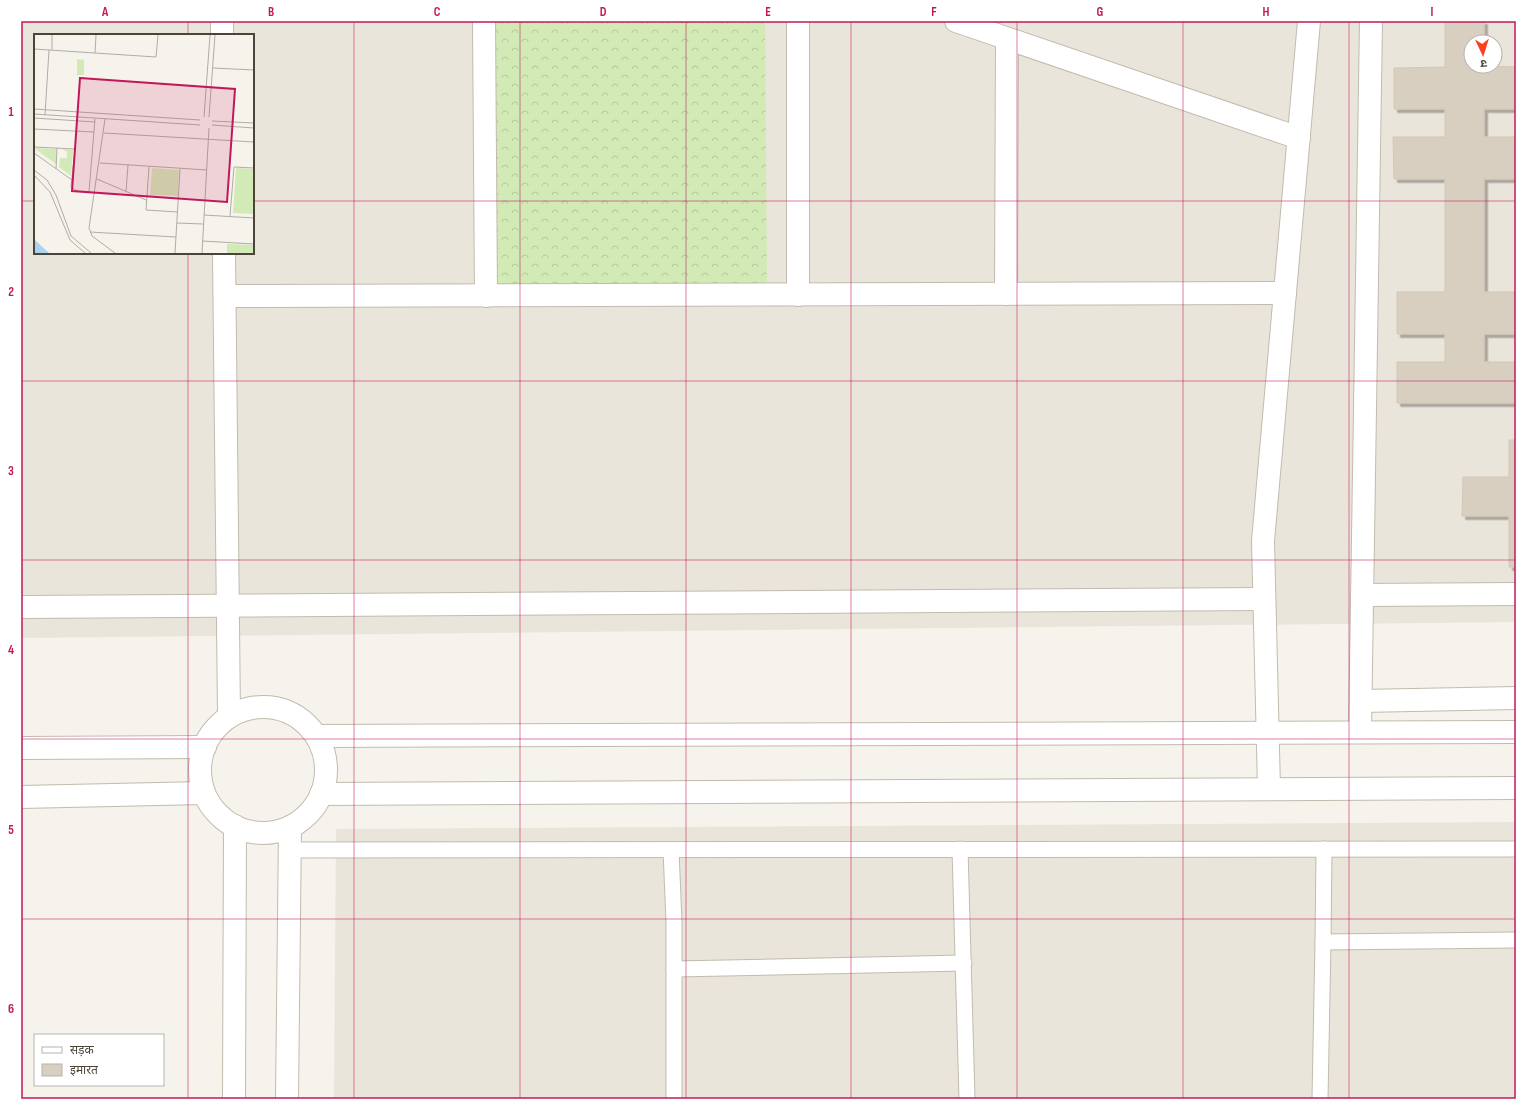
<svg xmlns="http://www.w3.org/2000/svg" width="1537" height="1120" font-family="'Sofia Sans Condensed','Noto Sans Devanagari',sans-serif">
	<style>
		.residential { fill: #eae5da; fill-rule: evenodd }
		.forest { fill: url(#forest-crowns) }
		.building { fill: #d8cfc1; stroke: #d3c7b4; filter: url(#shadow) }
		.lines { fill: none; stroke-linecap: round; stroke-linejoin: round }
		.service-casing { stroke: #c2bbae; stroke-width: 17 }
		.minor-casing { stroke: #c2bbae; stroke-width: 24 }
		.tertiary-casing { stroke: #c2bbae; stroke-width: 24 }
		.service { stroke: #fff; stroke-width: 15 }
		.minor { stroke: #fff; stroke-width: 22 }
		.tertiary { stroke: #fff; stroke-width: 22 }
		.grid { fill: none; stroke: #c2185b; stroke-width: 1; stroke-opacity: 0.55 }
		.inset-road { fill: none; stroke: #b2ada4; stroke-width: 1 }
		.view { fill: #c2185b; fill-opacity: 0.15; stroke: #c2185b; stroke-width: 2 }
		.inset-edge { fill: none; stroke: #4b4439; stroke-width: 2 }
		.neatline { fill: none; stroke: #c2185b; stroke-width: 1.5 }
		.grid-label { font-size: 13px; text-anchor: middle; font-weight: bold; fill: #c2185b }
	</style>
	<defs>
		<pattern id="forest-crowns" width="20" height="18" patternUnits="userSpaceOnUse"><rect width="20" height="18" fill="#d2eab5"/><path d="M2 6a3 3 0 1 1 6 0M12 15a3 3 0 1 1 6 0" fill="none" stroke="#b6ca9c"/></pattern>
		<filter id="shadow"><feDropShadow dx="3.5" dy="3.5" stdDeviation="0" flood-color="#0004"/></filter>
	</defs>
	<rect width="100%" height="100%" fill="#f6f3ec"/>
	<!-- residential -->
	<g class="residential">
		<path d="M21,21H1516V622L21,638ZM35,35H253V253H35ZM1471,42H1495V66H1471Z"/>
		<polygon points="1516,822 1516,1099 334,1099 336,829"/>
	</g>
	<!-- forest -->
	<polygon class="forest" points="765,21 767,284 494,284 492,22"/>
	<!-- building -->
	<g class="building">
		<polygon points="1445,21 1484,21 1484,42 1471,42 1471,66 1516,67 1516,109 1484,109 1484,137 1516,137 1516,179 1484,179 1484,292 1516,292 1516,334 1484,334 1484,362 1516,362 1516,403 1397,403 1397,362 1445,362 1445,334 1397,334 1397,292 1445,292 1445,179 1394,179 1393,137 1445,137 1445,109 1394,109 1394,68 1445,67"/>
		<polygon points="1509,440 1516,440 1516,567 1509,567 1509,516 1462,516 1463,477 1509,477"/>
	</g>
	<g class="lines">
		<defs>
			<g id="service">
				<polyline points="960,849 967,1099"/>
				<polyline points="1324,849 1323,942 1516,940"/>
				<polyline points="290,850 1516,849"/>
				<polyline points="671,850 674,922 674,1099"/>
				<polyline points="674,969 964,963"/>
				<polyline points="1320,1099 1323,942"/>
			</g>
			<g id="minor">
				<polyline points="222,21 222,35"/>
				<polyline points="484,21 486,296"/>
				<polyline points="956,21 1299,138"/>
				<polyline points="224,253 229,716"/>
				<polyline points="1006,294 1007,39"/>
				<polyline points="798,295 798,21"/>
				<polyline points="225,296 1285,293"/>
				<polyline points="1362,595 1516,594"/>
				<polyline points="21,607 1264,599"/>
				<polyline points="1361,701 1516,698"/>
				<polyline points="1360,732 1371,21"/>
				<polyline points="1269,789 1263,541 1309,21"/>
			</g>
			<g id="tertiary">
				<circle cx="263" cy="770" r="63"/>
				<polyline points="317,736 1516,732"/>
				<polyline points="21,748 205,747"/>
				<polyline points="321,794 1516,788"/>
				<polyline points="21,797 204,793"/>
				<polyline points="234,1099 235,826"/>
				<polyline points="287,1099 290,827"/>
			</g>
		</defs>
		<!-- service casing -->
		<use href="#service" class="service-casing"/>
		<!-- minor casing -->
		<use href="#minor" class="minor-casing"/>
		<!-- tertiary casing -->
		<use href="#tertiary" class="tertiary-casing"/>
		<!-- service -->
		<use href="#service" class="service"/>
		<!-- minor -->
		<use href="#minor" class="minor"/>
		<!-- tertiary -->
		<use href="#tertiary" class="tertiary"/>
	</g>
	<!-- grid -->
	<path class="grid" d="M188,21V35M354,21V1099M520,21V1099M686,21V1099M851,21V1099M1017,21V1099M1183,21V1099M1349,21V1099M21,201H35M253,201H1516M188,253V1099M21,381H1516M21,560H1516M21,739H1516M21,919H1516"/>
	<!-- overview -->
	<g transform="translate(34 34)">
		<rect width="220" height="220" fill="#f6f3ec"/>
		<path d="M43,25L50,26V41H43ZM0,114L22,115V130ZM28,115L39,116L37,142L25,133L26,124H33V118ZM118,134L145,136L144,162L116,161ZM202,134L220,135V180L199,179ZM193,210L220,211V219H193Z" fill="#d2eab5"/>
		<path d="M0,205L15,219H0Z" fill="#a9d4f2"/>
		<path class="inset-road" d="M0,15L122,23L124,1M18,16V1M61,19L62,1M179,34L220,36M0,75L166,86M0,80L166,91M11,81L15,16M170,83L176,1M175,83L181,1M0,84L61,88M71,85L55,194L58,202L81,219M178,87L220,89M178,91L220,94M0,95L60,98M70,99L220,108M0,113L41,115L37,153L43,157L55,158L61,85M0,119L38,146M66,129L173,136M115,133L112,176L144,178M22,135L23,114M0,136L13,146L22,161L37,202L57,219M0,141L16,158L36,206L51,219M63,145L112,166M92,157L94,131M170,181L220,184M196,182L200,133L220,134M143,189L169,190M56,198L142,203M168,207L220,210M141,219L146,135M168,219L175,94"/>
		<path class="view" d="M46,44L201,55L193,168L38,157Z"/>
		<rect width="220" height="220" class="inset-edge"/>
	</g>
	<!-- border -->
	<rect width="1537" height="1120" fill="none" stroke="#ffffff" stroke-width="44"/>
	<!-- legend -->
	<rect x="34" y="1034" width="130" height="52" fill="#ffffff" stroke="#b7b4b0"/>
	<rect x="42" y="1047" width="20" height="6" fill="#ffffff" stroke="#b7b4b0"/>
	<text x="70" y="1054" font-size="12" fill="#4b4439">सड़क</text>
	<rect x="42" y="1064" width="20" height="12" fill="#d8cfc1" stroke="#b7b4b0"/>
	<text x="70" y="1074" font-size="12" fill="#4b4439">इमारत</text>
	<!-- north arrow -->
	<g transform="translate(1483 54) rotate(176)"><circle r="19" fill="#ffffff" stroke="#b7b4b0"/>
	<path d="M0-3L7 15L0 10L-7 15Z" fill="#fc3f1d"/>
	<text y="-6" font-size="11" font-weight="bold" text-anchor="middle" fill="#4b4439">उ</text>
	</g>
	<rect x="22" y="22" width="1493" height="1076" class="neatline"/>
	<g class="grid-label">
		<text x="105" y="16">A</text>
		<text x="271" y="16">B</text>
		<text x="437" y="16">C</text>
		<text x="603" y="16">D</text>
		<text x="768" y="16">E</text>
		<text x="934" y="16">F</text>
		<text x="1100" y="16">G</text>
		<text x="1266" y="16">H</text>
		<text x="1432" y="16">I</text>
		<text x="11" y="116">1</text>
		<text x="11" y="296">2</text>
		<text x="11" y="475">3</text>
		<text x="11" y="654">4</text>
		<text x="11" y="834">5</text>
		<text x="11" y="1013">6</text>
	</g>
</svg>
